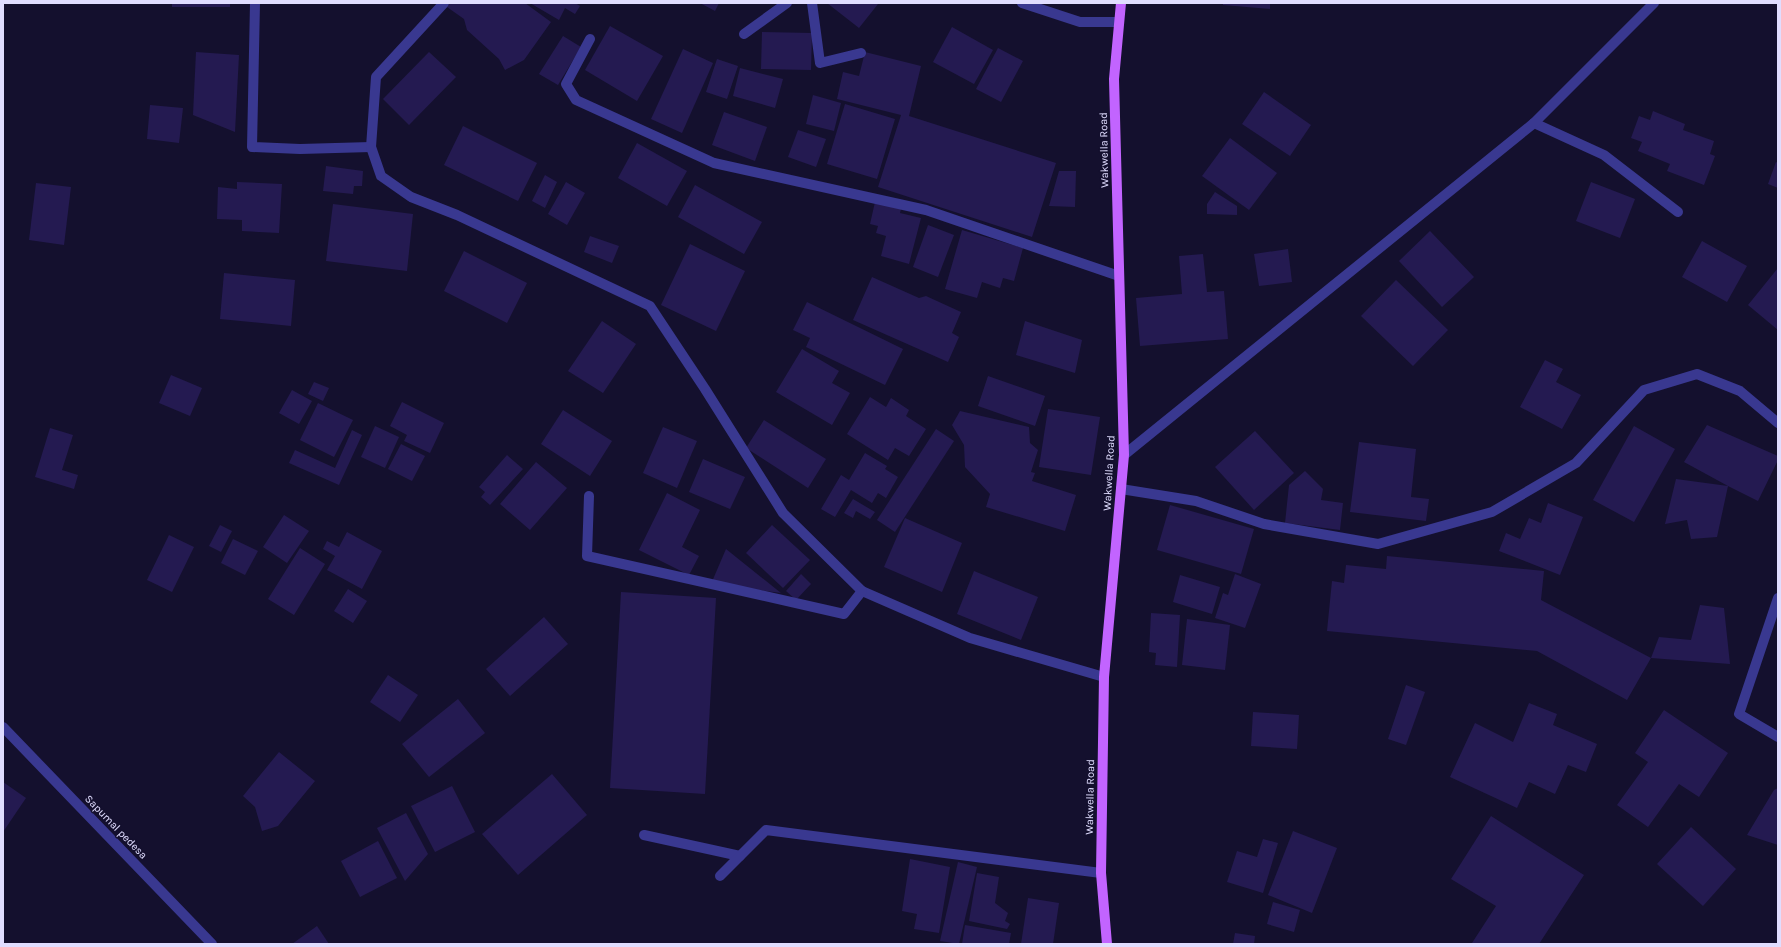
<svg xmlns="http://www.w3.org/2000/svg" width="1781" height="947" font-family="Karla,sans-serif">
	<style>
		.building { fill: #241a51 }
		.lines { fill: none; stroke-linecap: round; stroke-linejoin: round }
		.service { stroke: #393890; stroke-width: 10 }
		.minor { stroke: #393890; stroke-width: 10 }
		.primary { stroke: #c264ff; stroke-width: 10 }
		.labels { text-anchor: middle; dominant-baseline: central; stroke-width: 3; stroke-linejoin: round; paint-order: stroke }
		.street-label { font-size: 11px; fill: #e0ddff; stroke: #14102e }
	</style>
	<rect width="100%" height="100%" fill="#14102e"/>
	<!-- building -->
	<g class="building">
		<rect x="172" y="3" width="58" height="4"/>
		<polygon points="450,3 525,3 551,22 524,60 505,70 499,59 467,30 464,19 447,7"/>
		<polygon points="530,3 575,3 580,6 575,14 565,8 559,20"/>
		<polygon points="700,3 719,3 715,11"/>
		<polygon points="827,3 876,3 878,4 859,28"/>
		<polygon points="1223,3 1270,3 1270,9 1223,5"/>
		<polygon points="610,26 663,56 637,101 585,70"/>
		<polygon points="952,27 993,50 974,84 933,62"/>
		<polygon points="762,32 812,33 811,70 761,69"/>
		<polygon points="563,36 581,47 558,85 539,74"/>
		<polygon points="998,48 1023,61 1001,102 976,89"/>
		<polygon points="683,49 713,63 682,133 651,119"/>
		<polygon points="196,52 239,55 235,132 193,115"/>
		<polygon points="429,52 456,77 409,125 383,99"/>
		<polygon points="865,52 921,66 909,116 1056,163 1032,237 878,187 901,115 837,99 843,72 859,76"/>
		<polygon points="717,59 738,66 727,99 706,92"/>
		<polygon points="740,68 783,79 775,108 733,96"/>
		<polygon points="1264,92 1311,125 1290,156 1242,124"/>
		<polygon points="813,95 841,103 834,131 806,124"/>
		<polygon points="845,104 895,119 877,179 827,164"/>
		<polygon points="150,105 183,108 179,143 147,139"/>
		<polygon points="1653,111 1685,124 1683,130 1714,141 1710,154 1715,156 1704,185 1667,171 1670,164 1638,151 1642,142 1631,138 1639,116 1650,120"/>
		<polygon points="724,112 767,127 755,161 712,145"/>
		<polygon points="463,126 537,163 518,201 444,165"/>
		<polygon points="798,130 826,139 816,167 788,157"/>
		<polygon points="1230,138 1277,173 1249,210 1202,176"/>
		<polygon points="637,143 687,171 667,206 618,178"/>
		<polygon points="1776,162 1778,163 1778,188 1768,184"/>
		<polygon points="326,166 363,171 362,186 354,186 353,194 323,191"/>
		<polygon points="1059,171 1076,171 1075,207 1049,206"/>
		<polygon points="545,175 557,182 545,208 532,201"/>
		<polygon points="237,182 282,184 279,233 242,231 242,220 217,219 218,187 237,189"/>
		<polygon points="566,182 585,193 567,225 548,214"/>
		<polygon points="1591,182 1635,199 1620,238 1576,221"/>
		<polygon points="36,183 71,187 64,245 29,240"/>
		<polygon points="695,185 762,222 744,254 678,217"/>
		<polygon points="1215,192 1237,206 1237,215 1207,214 1207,204"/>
		<polygon points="875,202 901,209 900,213 921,218 909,264 881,256 886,236 876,233 878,226 870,224"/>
		<polygon points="333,204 413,214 407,271 326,261"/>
		<polygon points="928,225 954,235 938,277 913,267"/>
		<polygon points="962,230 1023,248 1014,281 1003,278 1000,288 982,282 977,298 945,289"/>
		<polygon points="1430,231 1474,277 1442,307 1399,261"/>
		<polygon points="590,236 619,246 612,263 584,252"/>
		<polygon points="1702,241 1747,266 1727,302 1682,277"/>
		<polygon points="690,244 745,271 716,331 661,305"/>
		<polygon points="1288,249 1292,282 1259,286 1254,254"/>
		<polygon points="464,251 527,283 507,323 444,291"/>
		<polygon points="1203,254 1207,292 1224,291 1228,339 1140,346 1136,298 1182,294 1179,256"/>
		<polygon points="1778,268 1778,330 1748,305"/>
		<polygon points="224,273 295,280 291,326 220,319"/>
		<polygon points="872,277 919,298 926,296 961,312 952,333 959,337 948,362 853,320"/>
		<polygon points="1396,280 1448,330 1413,366 1361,316"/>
		<polygon points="807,302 903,349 885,385 806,347 810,338 793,330"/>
		<polygon points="602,321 636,344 603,393 568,371"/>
		<polygon points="1025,321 1082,340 1075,373 1016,355"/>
		<polygon points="802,349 839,371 832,383 850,393 832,425 776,392"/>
		<polygon points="1545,360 1563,369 1556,382 1581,395 1562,429 1520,407"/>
		<polygon points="171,375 202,388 190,416 159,403"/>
		<polygon points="988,376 1045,396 1035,426 978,406"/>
		<polygon points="314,382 329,388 323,401 308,394"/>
		<polygon points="292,390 312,401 299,424 279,413"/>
		<polygon points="870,397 886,407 891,398 909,410 906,416 926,429 909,456 895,448 888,460 847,434"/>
		<polygon points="402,402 444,423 430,453 404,441 407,435 390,426"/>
		<polygon points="318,403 353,420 334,457 300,440"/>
		<polygon points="1048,409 1100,417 1091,475 1039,467"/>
		<polygon points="563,410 612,441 590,476 541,444"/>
		<polygon points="960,411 1029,427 1030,443 1038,450 1031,472 1035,473 1032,481 1076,495 1065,531 986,507 990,494 965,467 964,445 952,425"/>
		<polygon points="764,420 826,459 808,488 746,448"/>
		<polygon points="1707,425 1778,456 1778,460 1758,501 1728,486 1717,537 1691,539 1687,520 1665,524 1676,479 1728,486 1684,462"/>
		<polygon points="375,426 399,437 385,468 361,457"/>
		<polygon points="1634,426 1675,449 1634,522 1593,500"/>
		<polygon points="663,427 697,441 677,488 643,473"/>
		<polygon points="50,428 73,435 62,470 78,475 74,489 35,477"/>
		<polygon points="936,429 954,441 895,532 877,520"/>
		<polygon points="352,430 362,435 339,485 289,463 295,450 335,468"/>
		<polygon points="1255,431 1294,473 1254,510 1215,467"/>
		<polygon points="1359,442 1416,449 1411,497 1429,499 1426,521 1350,512"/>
		<polygon points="401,444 425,456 412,481 388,469"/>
		<polygon points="865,453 887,466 885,469 898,477 886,498 878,493 872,503 851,490 835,517 821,509 841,475 849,480"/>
		<polygon points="507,455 523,469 490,505 481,497 485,492 479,487"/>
		<polygon points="703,459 745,477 730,509 689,492"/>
		<polygon points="536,462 567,488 530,530 500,504"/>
		<polygon points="1305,471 1323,489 1321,500 1343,503 1340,530 1285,523 1289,485"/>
		<polygon points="667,493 700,510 682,547 699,556 689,575 639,550"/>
		<polygon points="853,499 875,512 870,519 856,511 853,518 844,513"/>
		<polygon points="1548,503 1583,517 1560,575 1499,551 1506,533 1520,539 1529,518 1541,523"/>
		<polygon points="1170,505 1254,529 1241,574 1157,550"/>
		<polygon points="284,515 309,531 287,563 263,547"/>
		<polygon points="905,518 962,543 942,592 884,567"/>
		<polygon points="220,525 232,531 221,552 209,546"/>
		<polygon points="772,525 810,560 783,588 746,553"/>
		<polygon points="347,532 382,551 362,589 327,570 335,556 323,549 327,541 339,547"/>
		<polygon points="169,535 194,547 172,592 147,580"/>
		<polygon points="233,539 258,551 245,575 221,563"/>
		<polygon points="300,548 325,564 294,615 268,599"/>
		<polygon points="726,549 781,593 711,584"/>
		<polygon points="1387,556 1544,571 1541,600 1651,658 1627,700 1537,651 1327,631 1332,581 1344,583 1346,565 1386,569"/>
		<polygon points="974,571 1038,597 1021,640 957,614"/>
		<polygon points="801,574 811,584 796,600 786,591"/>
		<polygon points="1235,574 1261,584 1245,628 1215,618 1223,593 1228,595"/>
		<polygon points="1180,575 1220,587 1212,614 1173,602"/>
		<polygon points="348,589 367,601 353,623 334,611"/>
		<polygon points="621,592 716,598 705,794 610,788"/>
		<polygon points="1700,605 1724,608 1730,664 1651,658 1659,637 1691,640"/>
		<polygon points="1151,613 1180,615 1177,667 1155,665 1156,653 1149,652"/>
		<polygon points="544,617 568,644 510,696 486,669"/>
		<polygon points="1187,619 1230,625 1225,670 1182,665"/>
		<polygon points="388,675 418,695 400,722 370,702"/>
		<polygon points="1406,685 1425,692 1406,745 1388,739"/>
		<polygon points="458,699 485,733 429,777 402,744"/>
		<polygon points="1529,703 1557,714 1553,725 1597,744 1586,772 1568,765 1555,794 1529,782 1517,808 1450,777 1475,723 1513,742"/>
		<polygon points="1664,710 1728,753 1699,797 1679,784 1648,827 1617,805 1648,762 1635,753"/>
		<polygon points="1253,712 1299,715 1297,749 1251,746"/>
		<polygon points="279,752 315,781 278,826 262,831 255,807 243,796"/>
		<polygon points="552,774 587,815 518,875 482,834"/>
		<polygon points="3,782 26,798 3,832"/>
		<polygon points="452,786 475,832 435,852 411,806"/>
		<polygon points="1778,788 1778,845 1747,835 1774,790"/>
		<polygon points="406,813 428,854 405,881 377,828"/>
		<polygon points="1491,816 1584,875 1539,944 1474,944 1472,943 1496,906 1451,879"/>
		<polygon points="1691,827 1736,869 1703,906 1657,864"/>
		<polygon points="1293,831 1337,848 1312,913 1268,895"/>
		<polygon points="1263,839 1278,843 1263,893 1227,882 1237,851 1257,857"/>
		<polygon points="378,841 397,878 360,897 341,861"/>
		<polygon points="910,859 950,867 939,933 914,929 917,914 902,911"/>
		<polygon points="958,862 977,867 959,944 940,941"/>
		<polygon points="977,873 999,877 995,903 1008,913 1005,921 1010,924 1007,929 969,921"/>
		<polygon points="1028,898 1059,903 1053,944 1021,944"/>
		<polygon points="1273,902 1300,910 1294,932 1267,924"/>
		<polygon points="965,925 1011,933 1009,944 962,944"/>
		<polygon points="317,926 329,944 292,944"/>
		<polygon points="1235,933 1255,936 1254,944 1233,944"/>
	</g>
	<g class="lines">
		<!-- service -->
		<g class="service">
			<polyline points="644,835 740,856"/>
			<polyline points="720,876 766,830 1101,873"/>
		</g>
		<!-- minor -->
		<g class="minor">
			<polyline points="255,3 252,147 300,149 371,147"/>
			<polyline points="444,3 376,77 371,147 381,176 411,197 457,215 650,306 705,389 783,513 862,591 970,638 1104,677"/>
			<polyline points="812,3 820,63 861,53"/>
			<polyline points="1022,3 1080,22 1118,22"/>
			<polyline points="744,34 787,3"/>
			<polyline points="590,39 566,84 576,100 714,163 926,210 1119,276"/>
			<polyline points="1534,123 1604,155 1678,212"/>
			<polyline points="1124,455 1534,123 1654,3"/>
			<polyline points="1121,489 1196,501 1264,524 1378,544 1492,512 1576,463 1644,390 1697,374 1740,391 1778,423"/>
			<polyline points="589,496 587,556 844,614 862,591"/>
			<polyline points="1778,598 1739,714 1778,737"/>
			<polyline points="3,727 212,944"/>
		</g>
		<!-- primary -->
		<polyline class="primary" points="1107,944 1101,873 1104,677 1124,455 1114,79 1121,3"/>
	</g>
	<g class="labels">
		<!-- street labels -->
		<g class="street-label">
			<text transform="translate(1104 150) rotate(-91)">Wakwella Road</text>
			<text transform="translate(1109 473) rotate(-87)">Wakwella Road</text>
			<text transform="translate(1090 797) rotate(-89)">Wakwella Road</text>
			<text transform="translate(116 827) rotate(46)">Sapumal pedesa</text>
		</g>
	</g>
	<!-- border -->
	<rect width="1781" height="947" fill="none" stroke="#e0ddff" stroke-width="8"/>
</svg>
